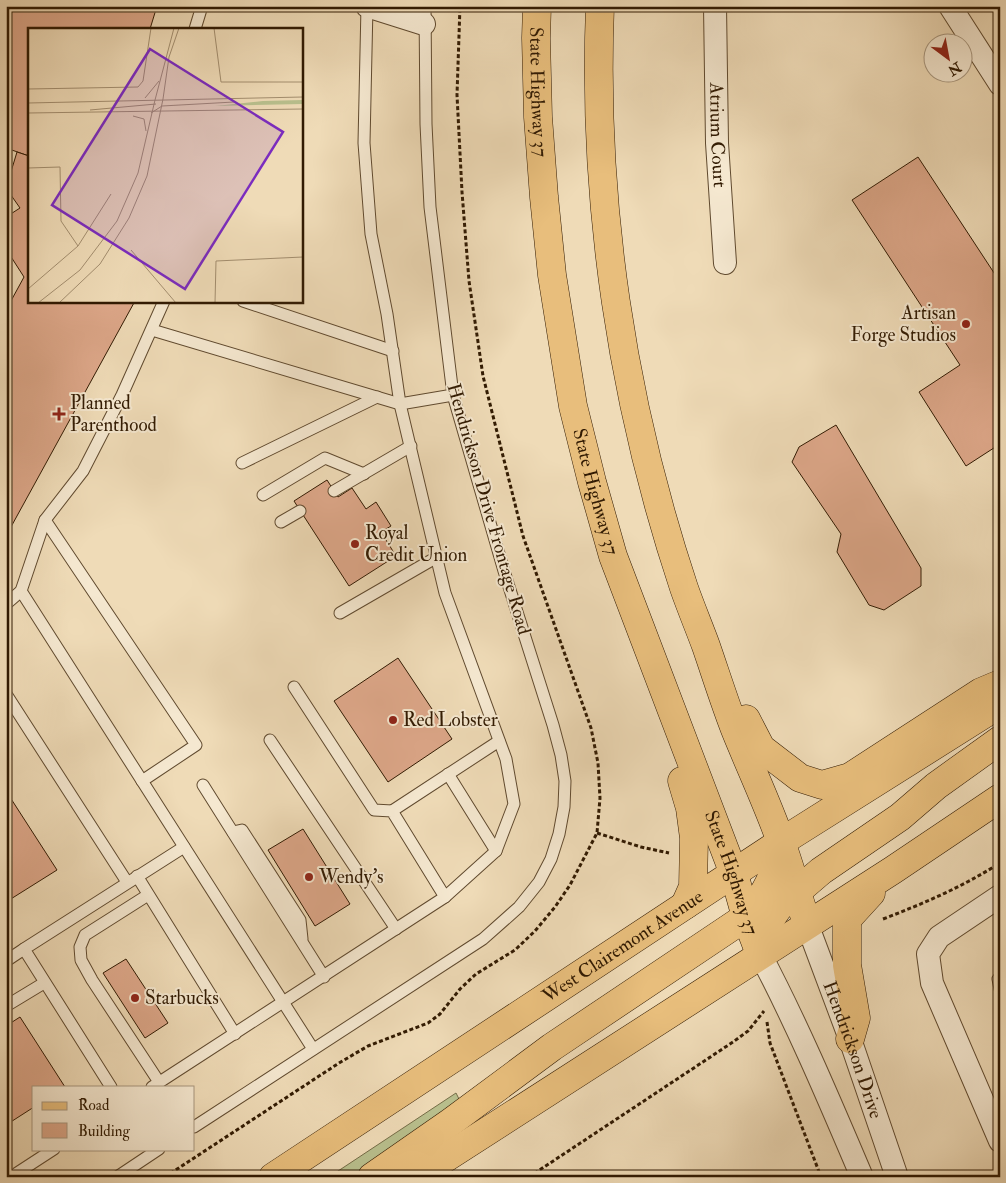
<svg xmlns="http://www.w3.org/2000/svg" width="1006" height="1183" font-family="'IM FELL Double Pica',serif">
	<style>
		.green { fill: #b9c08e; stroke: #756d48 }
		.building { fill: #dda789; stroke: #311a02 }
		.lines { fill: none; stroke-linecap: round; stroke-linejoin: round }
		.service-casing { stroke: #604a2f; stroke-width: 13 }
		.minor-casing { stroke: #604a2f; stroke-width: 24 }
		.primary-casing { stroke: #311a02; stroke-width: 29 }
		.path { stroke: #311a02; stroke-width: 3; stroke-dasharray: 4 2.5; stroke-linecap: butt }
		.service { stroke: #f5e8d0; stroke-width: 11 }
		.minor { stroke: #f5e8d0; stroke-width: 22 }
		.primary { stroke: #e8be7c; stroke-width: 28 }
		.poi-dot { fill: #8f2418; stroke: #f5e8d0; stroke-width: 2 }
		.labels { text-anchor: middle; dominant-baseline: central; stroke-width: 4; stroke-linejoin: round; paint-order: stroke }
		.street-label { font-size: 19px; fill: #311a02; stroke: #f5e8d0 }
		.poi-label { font-size: 19px; fill: #311a02; stroke: #f5e8d0; text-anchor: start }
		.inset-road { fill: none; stroke: #a38e6f; stroke-width: 1 }
		.view { fill: #7b2cbf; fill-opacity: 0.15; stroke: #7b2cbf; stroke-width: 2.5 }
		.inset-edge { fill: none; stroke: #311a02; stroke-width: 2.5 }
	</style>
	<rect width="100%" height="100%" fill="#efdbb7"/>
	<filter id="stains"><feTurbulence type="fractalNoise" baseFrequency=".004" numOctaves="4"/><feColorMatrix values="0 0 0 0 .2 0 0 0 0 .09 0 0 0 0 .02 0 0 0 .5 -.17"/></filter>
	<radialGradient id="worn" r=".72"><stop offset=".6" stop-color="#630" stop-opacity="0"/><stop offset="1" stop-color="#630" stop-opacity=".3"/></radialGradient>
	<!-- green -->
	<polygon class="green" points="456,1093 460,1101 412,1140 357,1177 329,1177"/>
	<!-- building -->
	<g class="building">
		<polygon points="6,6 157,6 150,29 29,29 29,156 6,148"/>
		<polygon points="17,152 29,156 29,301 135,301 6,536 6,310 24,277 6,249 6,217 20,208 6,188"/>
		<polygon points="918,157 1000,282 1000,444 966,466 919,392 960,365 852,200"/>
		<polygon points="836,425 921,568 921,586 884,610 869,605 837,552 841,534 792,462 799,447"/>
		<polygon points="327,480 338,497 352,488 366,509 376,502 391,526 381,532 396,556 349,586 294,501"/>
		<polygon points="398,658 452,739 388,782 334,701"/>
		<polygon points="6,791 57,870 6,902"/>
		<polygon points="303,829 350,904 315,926 268,850"/>
		<polygon points="126,959 168,1023 145,1038 103,973"/>
		<polygon points="20,1017 65,1087 34,1087 34,1107 6,1125 6,1026"/>
	</g>
	<g class="lines">
		<defs>
			<g id="service">
				<polyline points="195,29 202,6"/>
				<polyline points="243,301 393,351"/>
				<polyline points="152,330 400,404 453,395"/>
				<polyline points="242,463 377,397"/>
				<polyline points="334,491 411,446"/>
				<polyline points="263,495 325,458 364,474"/>
				<polyline points="45,520 196,745 142,781"/>
				<polyline points="281,522 300,511"/>
				<polyline points="21,591 313,1049"/>
				<polyline points="6,604 21,591 45,520 83,471 122,395 164,301"/>
				<polyline points="340,613 437,557"/>
				<polyline points="294,687 374,810 392,811 445,897"/>
				<polyline points="6,694 127,882"/>
				<polyline points="270,740 396,929"/>
				<polyline points="448,774 496,851"/>
				<polyline points="203,785 324,977"/>
				<polyline points="392,811 499,741"/>
				<polyline points="233,832 242,830 300,920 302,939"/>
				<polyline points="137,876 235,1034"/>
				<polyline points="148,895 85,935 80,947 81,960 92,980 159,1082"/>
				<polyline points="6,961 24,949"/>
				<polyline points="1000,977 998,979 1000,989"/>
				<polyline points="6,1006 44,983"/>
				<polyline points="111,1087 24,949 184,847"/>
				<polyline points="152,1087 445,897 496,851 514,804 506,759 445,593 400,404 387,314 371,234 364,143 367,6"/>
				<polyline points="194,1127 483,939 519,907 539,882 551,859 559,834 564,807 565,781 561,755 553,725 504,571 453,395 430,207 426,124 425,6"/>
				<polyline points="11,1177 54,1149"/>
				<polyline points="117,1177 159,1149"/>
			</g>
			<g id="minor">
				<polyline points="367,6 424,24"/>
				<path id="s1" d="M715,6L717,143L725,263"/>
				<polyline points="950,6 1000,84"/>
				<polyline points="1000,896 939,937 928,954 932,983 1000,1141"/>
				<path id="s2" d="M807,924L850,1039L897,1177"/>
				<path d="M760,954C798,1026 830,1102 862,1177"/>
			</g>
			<g id="primary">
				<path id="s3" d="M537,6L536,38L538,117L544,197L552,275L573,406L592,482L613,556L734,874L746,917L760,954"/>
				<path d="M600,6C592,203 622,402 684,588C691,608 699,627 706,646C716,675 725,704 736,732C751,769 768,805 781,842C791,869 798,897 807,924"/>
				<polyline points="746,719 761,748 800,778 822,785 850,777 981,692 1000,684"/>
				<polyline points="682,781 690,808 694,838 693,887 685,905"/>
				<polyline points="760,954 763,935 767,924 779,907 821,871 900,817 936,786 1000,740"/>
				<polyline points="850,1039 856,1018 847,965 847,922 850,916 871,893"/>
				<path id="s4" d="M273,1177L781,842L1000,704"/>
				<path d="M372,1177L451,1122L552,1047L746,917C767,892 776,874 781,842"/>
				<polyline points="416,1177 893,870 1000,798"/>
			</g>
		</defs>
		<!-- service casing -->
		<use href="#service" class="service-casing"/>
		<!-- minor casing -->
		<use href="#minor" class="minor-casing"/>
		<!-- primary casing -->
		<use href="#primary" class="primary-casing"/>
		<!-- path -->
		<g class="path">
			<polyline points="597,833 641,847 669,853"/>
			<path d="M883,919C925,903 962,887 1000,863"/>
			<polyline points="767,1022 770,1043 821,1177"/>
			<polyline points="165,1177 339,1063 368,1046 428,1023 440,1014 460,989 476,974 515,950 535,931 555,907 570,885 597,833 600,798 598,763 591,728 523,536 483,376 469,281 462,192 457,95 460,6"/>
			<polyline points="529,1177 733,1042 748,1031 764,1011"/>
		</g>
		<!-- service -->
		<use href="#service" class="service"/>
		<!-- minor -->
		<use href="#minor" class="minor"/>
		<!-- primary -->
		<use href="#primary" class="primary"/>
	</g>
	<!-- markers -->
	<g class="poi-dot">
		<circle cx="966" cy="324" r="5"/>
		<path d="M56.5 406.5h5v5h5v5h-5v5h-5v-5h-5v-5h5z"/>
		<circle cx="355" cy="544" r="5"/>
		<circle cx="393" cy="720" r="5"/>
		<circle cx="309" cy="877" r="5"/>
		<circle cx="135" cy="998" r="5"/>
	</g>
	<g class="labels">
		<!-- street labels -->
		<g class="street-label">
			<text stroke="none"><textPath href="#s3" startOffset="86">State Highway 37</textPath></text>
			<text stroke="none"><textPath href="#s1" startOffset="129">Atrium Court</textPath></text>
			<text stroke="none"><textPath href="#s3" startOffset="491">State Highway 37</textPath></text>
			<text transform="translate(489 509) rotate(74)">Hendrickson Drive Frontage Road</text>
			<text stroke="none"><textPath href="#s3" startOffset="896">State Highway 37</textPath></text>
			<text stroke="none"><textPath href="#s4" startOffset="419">West Clairemont Avenue</textPath></text>
			<text stroke="none"><textPath href="#s2" startOffset="134">Hendrickson Drive</textPath></text>
		</g>
		<!-- poi labels -->
		<g class="poi-label">
			<text x="956" y="313" text-anchor="end">Artisan<tspan x="956" dy="22">Forge Studios</tspan></text>
			<text x="70" y="403">Planned<tspan x="70" dy="22">Parenthood</tspan></text>
			<text x="365" y="533">Royal<tspan x="365" dy="22">Credit Union</tspan></text>
			<text x="403" y="720">Red Lobster</text>
			<text x="319" y="877">Wendy's</text>
			<text x="145" y="998">Starbucks</text>
		</g>
	</g>
	<!-- overview -->
	<g transform="translate(28 28)">
		<rect width="275" height="275" fill="#efdbb7"/>
		<path d="M275,72V76L187,78L235,73Z" fill="#b9c08e"/>
		<path class="inset-road" d="M186,0L193,54H275M0,61L110,59L115,53L123,0M117,70L131,53M135,71L141,29L151,0M127,72L146,0M0,75L275,69M62,82L128,76M0,85L275,81M123,85L134,78L206,74M105,88L116,91L118,103M0,140L32,139L33,193L50,218M103,222L148,275M0,261L50,218L83,166M10,275L52,242L89,193L110,145L127,72M31,275L72,236L101,190L119,148L135,71M187,275L188,233L275,229"/>
		<path class="view" d="M122,21L255,104L157,261L24,177Z"/>
		<rect width="275" height="275" class="inset-edge"/>
	</g>
	<!-- margin -->
	<rect width="1006" height="1183" fill="none" stroke="#efdbb7" stroke-width="25"/>
	<rect x="8" y="8" width="991" height="1168" fill="none" stroke="#311a02" stroke-width="2.5"/>
	<rect x="12" y="12" width="981" height="1158" fill="none" stroke="#311a02"/>
	<!-- legend -->
	<rect x="32" y="1086" width="162" height="65" fill="#f5e8d0" stroke="#a7967e"/>
	<rect x="42" y="1102" width="25" height="8" fill="#e8be7c" stroke="#a7967e"/>
	<text x="78" y="1110" font-size="15" fill="#311a02">Road</text>
	<rect x="42" y="1123" width="25" height="15" fill="#dda789" stroke="#a7967e"/>
	<text x="78" y="1136" font-size="15" fill="#311a02">Building</text>
	<!-- north arrow -->
	<g transform="translate(948 58) rotate(148)"><circle r="24" fill="#f5e8d0" stroke="#a7967e"/>
	<path d="M0-4L9 19L0 12L-9 19Z" fill="#8f2418"/>
	<text y="-8" font-size="14" font-weight="bold" text-anchor="middle" fill="#311a02">N</text>
	</g>
	<rect width="100%" height="100%" filter="url(#stains)"/>
	<rect width="100%" height="100%" fill="url(#worn)"/>
</svg>
